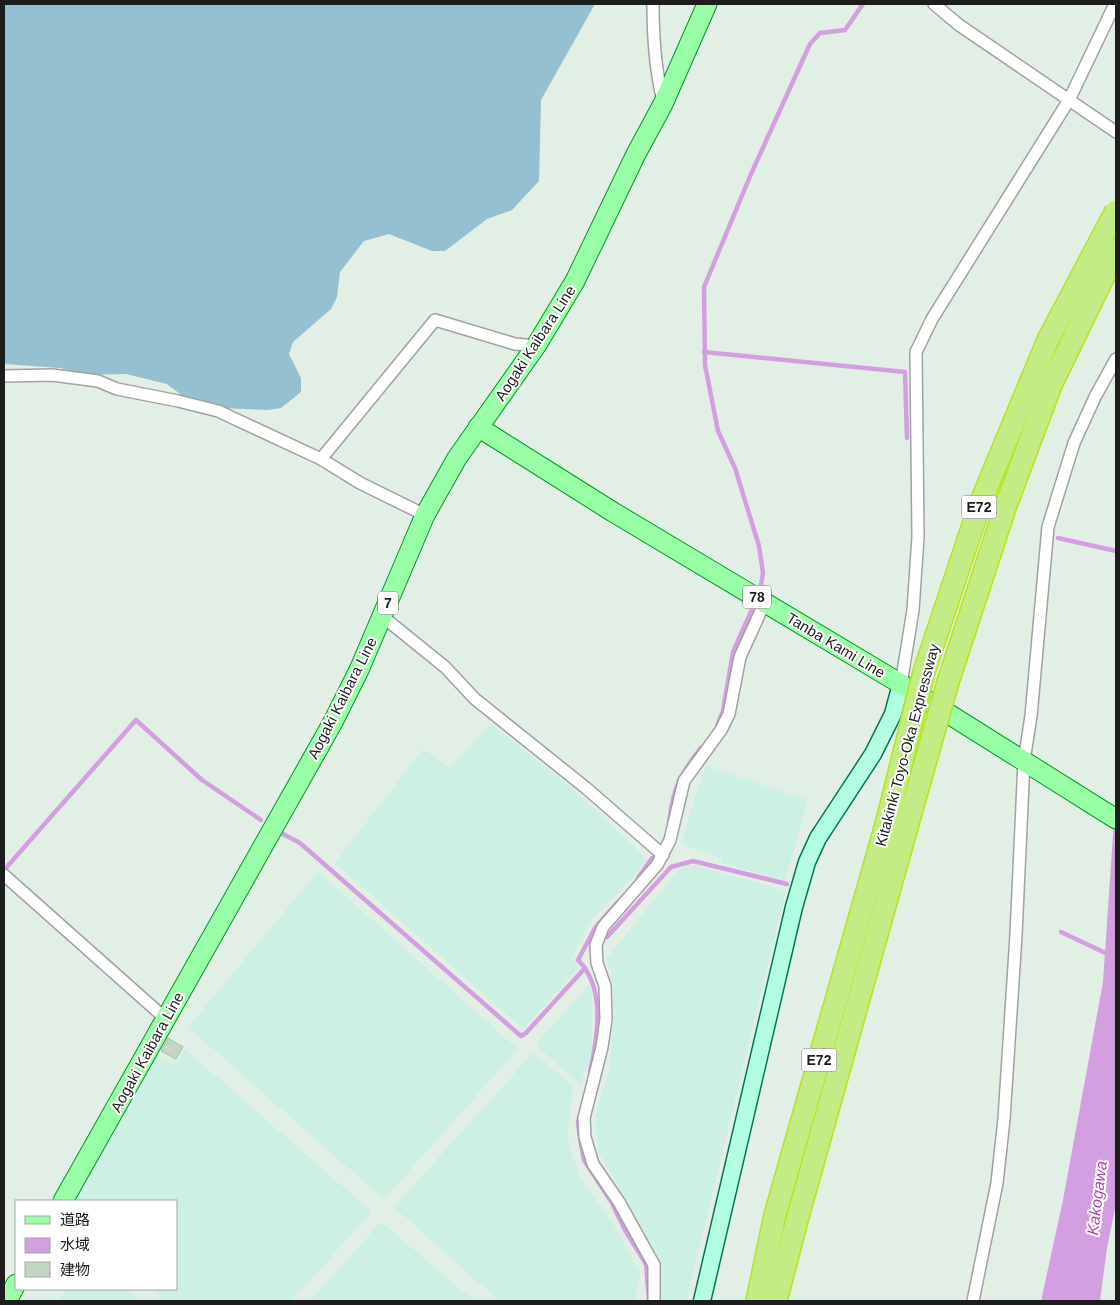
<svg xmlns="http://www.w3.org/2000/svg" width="1120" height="1305" font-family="Arial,'Noto Sans JP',sans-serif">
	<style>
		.farmland { fill: #ccf0e3 }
		.forest { fill: #94c0d2 }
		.water { fill: #d49fe0 }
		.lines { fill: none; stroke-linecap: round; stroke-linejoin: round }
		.stream { stroke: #d49fe0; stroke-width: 4.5 }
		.building { fill: #c2d6c3; stroke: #a4c2a4 }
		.street-casing { stroke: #a1a1a1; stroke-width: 14 }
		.secondary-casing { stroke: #007953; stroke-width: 19 }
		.primary-casing { stroke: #009725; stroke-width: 21 }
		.highway-casing { stroke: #b5e518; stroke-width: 24 }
		.street { stroke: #fff; stroke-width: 11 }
		.secondary { stroke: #b2fee2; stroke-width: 16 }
		.primary { stroke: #98ffa7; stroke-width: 19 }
		.highway { stroke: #c3ed84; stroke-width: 21 }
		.highway-bridge-casing { stroke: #b5e518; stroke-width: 24; stroke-linecap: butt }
		.highway-bridge { stroke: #c3ed84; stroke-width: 21 }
		.labels { text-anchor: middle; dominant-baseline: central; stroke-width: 4; stroke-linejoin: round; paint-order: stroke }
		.shield { fill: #fff; stroke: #616161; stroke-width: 1 }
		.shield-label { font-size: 14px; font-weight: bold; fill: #1d1d1d }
		.street-label { font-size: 15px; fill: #1d1d1d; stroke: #fff }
		.water-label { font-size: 16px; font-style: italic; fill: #b343ab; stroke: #fff }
	</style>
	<rect width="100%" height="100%" fill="#e2efe5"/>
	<!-- farmland -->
	<g class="farmland">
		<polygon points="491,724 578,793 646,859 634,877 590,921 571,959 579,967 523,1029 335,863 423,749 450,768"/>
		<polygon points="706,766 808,800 785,881 722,863 722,859 681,843"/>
		<polygon points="696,865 786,891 686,1301 661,1301 659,1258 598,1151 595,1117 610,1068 614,1015 611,969 605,961 678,870"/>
		<polygon points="318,872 518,1049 385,1198 380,1196 188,1027"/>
		<polygon points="588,986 592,993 592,1052 580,1084 536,1045"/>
		<polygon points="185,1049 372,1212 291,1301 165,1301 151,1289 176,1289 176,1201 73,1201 154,1055 175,1065"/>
		<polygon points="533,1053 573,1086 568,1124 569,1147 581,1179 612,1222 640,1272 635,1301 499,1301 394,1207"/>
		<polygon points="381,1222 474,1301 310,1301"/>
		<polygon points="68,1289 128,1290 141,1301 57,1301"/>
	</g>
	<!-- forest -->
	<polygon class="forest" points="4,4 595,4 541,100 539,181 512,210 487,219 445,251 432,251 389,234 364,241 340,272 337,297 331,309 293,342 289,354 301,378 301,392 281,408 268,410 197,407 167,384 126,374 87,375 60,368 4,364"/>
	<!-- water -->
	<polygon class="water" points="1116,791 1116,1204 1107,1248 1100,1301 1041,1301 1063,1200 1103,982"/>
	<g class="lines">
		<!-- stream -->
		<g class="stream">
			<polyline points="704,352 905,372 907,438"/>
			<polyline points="1058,538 1116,551"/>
			<polyline points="760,591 763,573 759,546 735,468 718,431 705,365 704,287 751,174 810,44 820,33 845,30 863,4"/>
			<polyline points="717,726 723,711 733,652 754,605"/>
			<path d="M669,822C674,786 679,776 701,748"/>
			<polyline points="281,833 300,843 521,1036 526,1033 585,968"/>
			<polyline points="5,869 136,720 202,780 261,820"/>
			<polyline points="638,878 652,858"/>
			<polyline points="1061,932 1116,958"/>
			<polyline points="607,937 671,867 693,861 787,884"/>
			<path d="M590,1072C598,1036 606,988 578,960L595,928L617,903"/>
			<polyline points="579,1118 578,1123 580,1139 584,1160 612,1203 625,1230 646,1264 649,1301"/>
		</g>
	</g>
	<!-- building -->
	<polygon class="building" points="168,1038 183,1047 176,1059 161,1051"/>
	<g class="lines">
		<defs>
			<g id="street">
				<path d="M653,4C653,37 655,69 663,101"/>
				<polyline points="934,4 959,25 1116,132"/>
				<polyline points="4,376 52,375 98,381 117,389 178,401 218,411 321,459 360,483 425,515"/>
				<polyline points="321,459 435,320 515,344 536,346"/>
				<polyline points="382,616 445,667 475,699 586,788 663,855"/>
				<polyline points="901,684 913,610 918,537 916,352 932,319 1069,100 1115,4"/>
				<polyline points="4,875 166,1019"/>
				<polyline points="654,1301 654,1265 619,1202 593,1164 585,1137 584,1118 602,1047 606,1019 605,986 597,963 596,945 603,927 657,865 670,840 684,781 721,730 729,714 740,657 765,602"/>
				<polyline points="973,1301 997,1183 1004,1119 1016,935 1024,761 1031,716 1048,527 1074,443 1095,397 1116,359"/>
			</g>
			<polyline id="secondary" points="702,1301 794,907 807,862 818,838 873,754 893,714 901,684"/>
			<g id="primary">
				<polyline points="478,427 613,512 901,684 1116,819"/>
				<polyline points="63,1201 333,722 359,670 425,515 457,458 536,346 575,281 636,154 663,104 707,4"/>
				<polyline points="7,1301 16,1284"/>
			</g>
			<g id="highway">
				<polyline points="757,1301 775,1215 887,821"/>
				<polyline points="776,1301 797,1220 907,827"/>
			</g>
		</defs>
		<!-- street casing -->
		<use href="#street" class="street-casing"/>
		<!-- secondary casing -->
		<use href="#secondary" class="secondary-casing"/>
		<!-- primary casing -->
		<use href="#primary" class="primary-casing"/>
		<!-- highway casing -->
		<use href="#highway" class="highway-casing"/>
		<!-- street -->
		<use href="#street" class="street"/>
		<!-- secondary -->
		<use href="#secondary" class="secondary"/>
		<!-- primary -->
		<use href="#primary" class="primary"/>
		<!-- highway -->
		<use href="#highway" class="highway"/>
		<defs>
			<g id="highway-bridge">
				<polyline points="887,821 924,672 980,504 1048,340 1116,211"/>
				<polyline points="907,827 948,682 1005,508 1051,385 1116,251"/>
			</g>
		</defs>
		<!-- highway-bridge casing -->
		<use href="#highway-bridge" class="highway-bridge-casing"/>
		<!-- highway-bridge -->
		<use href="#highway-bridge" class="highway-bridge"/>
	</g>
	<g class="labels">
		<!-- shield labels -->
		<g class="shield">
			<rect x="961.5" y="495.5" width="35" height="23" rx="4"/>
			<rect x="743" y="585.5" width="28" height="23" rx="4"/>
			<rect x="378" y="591.5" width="20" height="23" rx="4"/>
			<rect x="801.5" y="1048.5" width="35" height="23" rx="4"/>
		</g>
		<g class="shield-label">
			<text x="979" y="507">E72</text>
			<text x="757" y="597">78</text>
			<text x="388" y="603">7</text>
			<text x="819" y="1060">E72</text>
		</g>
		<!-- street labels -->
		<g class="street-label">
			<text transform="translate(535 343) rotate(-57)">Aogaki Kaibara Line</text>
			<text transform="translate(836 645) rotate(31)">Tanba Kami Line</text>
			<text transform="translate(342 698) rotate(-63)">Aogaki Kaibara Line</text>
			<text transform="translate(907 745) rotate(-75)">Kitakinki Toyo-Oka Expressway</text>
			<text transform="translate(147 1052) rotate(-61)">Aogaki Kaibara Line</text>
		</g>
		<!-- water labels -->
		<g class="water-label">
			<text transform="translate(1097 1198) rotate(-83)">Kakogawa</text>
		</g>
	</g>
	<!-- border -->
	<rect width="1120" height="1305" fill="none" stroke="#1d1d1d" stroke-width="10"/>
	<!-- legend -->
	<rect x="15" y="1200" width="162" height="90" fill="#ffffff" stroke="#a5a5a5"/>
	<rect x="25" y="1216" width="25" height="8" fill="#98ffa7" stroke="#a5a5a5"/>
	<text x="60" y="1225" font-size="15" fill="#1d1d1d">道路</text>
	<rect x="25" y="1238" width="25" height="15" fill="#d49fe0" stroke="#a5a5a5"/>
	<text x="60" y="1250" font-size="15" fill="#1d1d1d">水域</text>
	<rect x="25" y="1262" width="25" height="15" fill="#c2d6c3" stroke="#a5a5a5"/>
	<text x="60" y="1275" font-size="15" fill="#1d1d1d">建物</text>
</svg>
